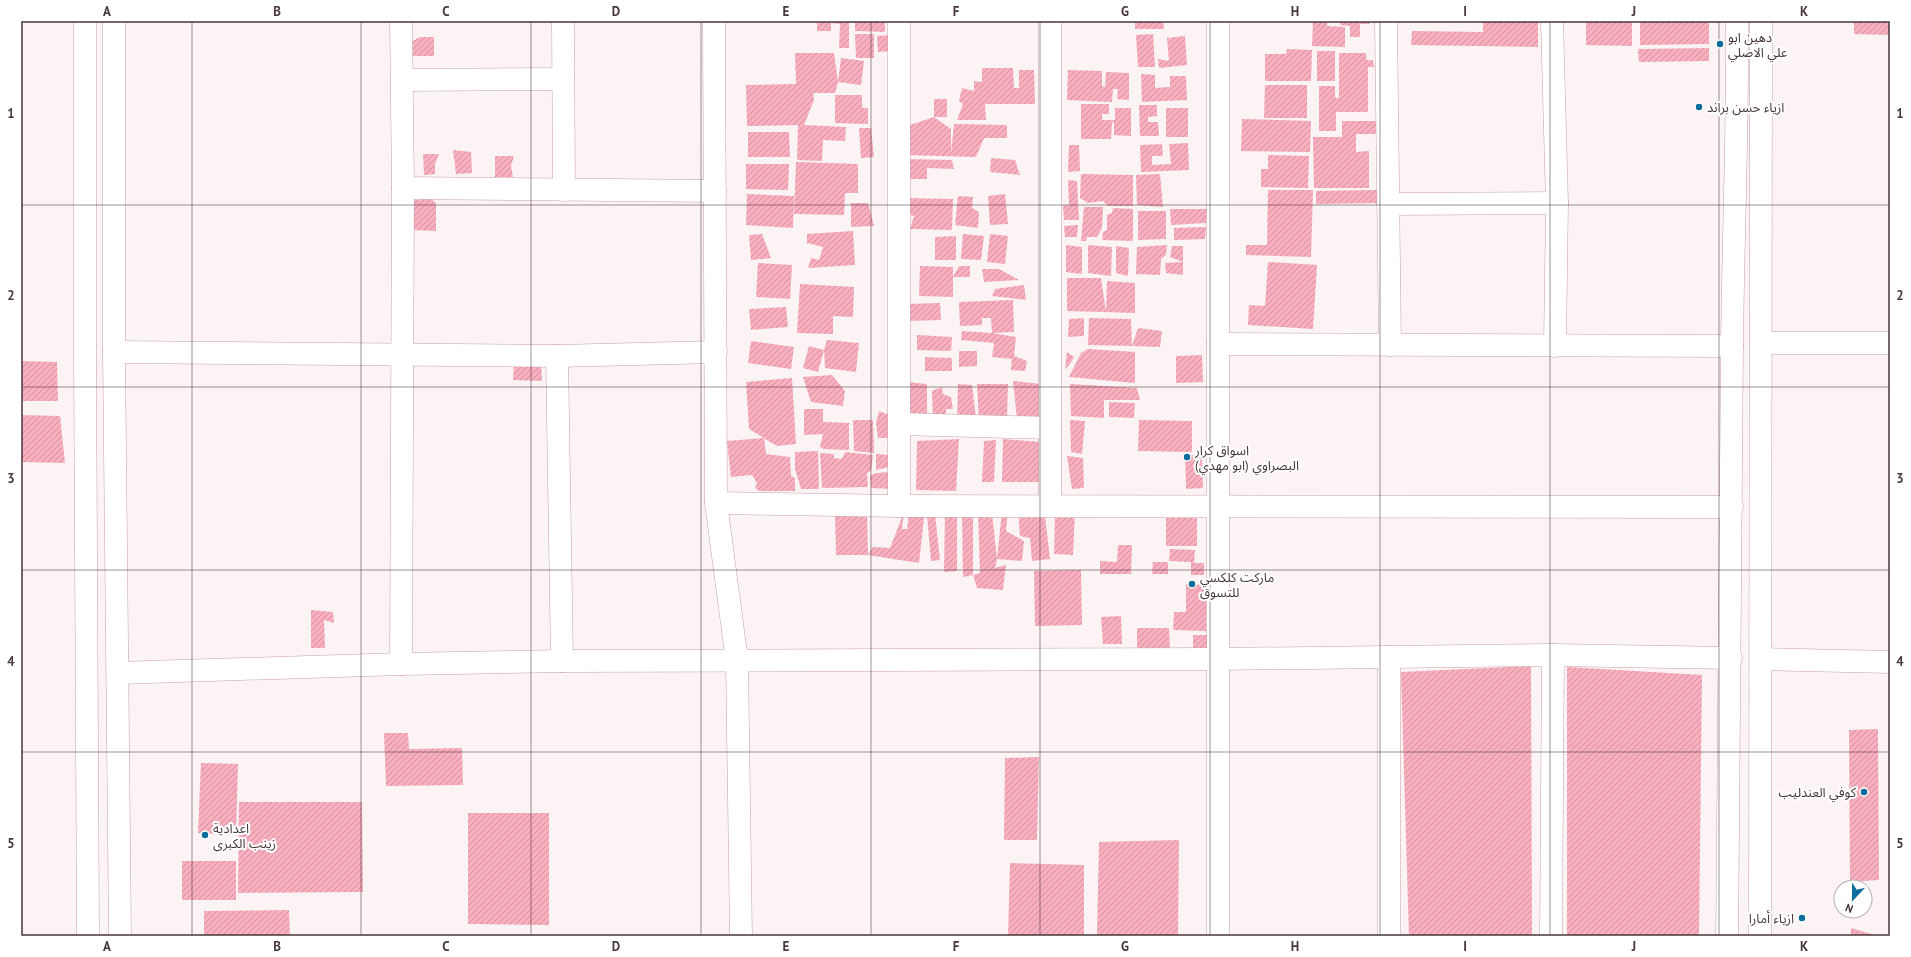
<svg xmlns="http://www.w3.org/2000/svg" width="1911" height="957" font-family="'PT Sans','Noto Sans Arabic',sans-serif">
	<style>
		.building { fill: url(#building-hatch) }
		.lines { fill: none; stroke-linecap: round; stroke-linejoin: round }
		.minor-casing { stroke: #c8a0a8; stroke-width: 23 }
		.minor { stroke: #fff; stroke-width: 22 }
		.grid { fill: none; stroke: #48373a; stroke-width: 1; stroke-opacity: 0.55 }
		.poi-dot { fill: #0a6d9b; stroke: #fff; stroke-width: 1.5 }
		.labels { text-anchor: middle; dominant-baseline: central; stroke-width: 4; stroke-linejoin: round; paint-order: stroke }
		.poi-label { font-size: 13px; fill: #48373a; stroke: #fff; text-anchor: start }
		.neatline { fill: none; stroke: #48373a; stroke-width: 1.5 }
		.grid-label { font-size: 13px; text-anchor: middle; font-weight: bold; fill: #48373a }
	</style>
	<defs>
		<pattern id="building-hatch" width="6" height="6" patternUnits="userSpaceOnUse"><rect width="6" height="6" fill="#faafbe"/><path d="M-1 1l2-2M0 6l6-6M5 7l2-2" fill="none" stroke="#cc8f9b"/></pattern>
	</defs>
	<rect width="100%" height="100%" fill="#fcf3f4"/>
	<!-- building -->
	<g class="building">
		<polygon points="817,21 849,21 849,48 839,48 840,24 831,23 831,31 817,31"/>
		<polygon points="855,21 885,21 885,32 855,31"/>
		<polygon points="1135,21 1163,21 1164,29 1135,29"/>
		<polygon points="1313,21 1327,21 1327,26 1345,27 1345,47 1312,46"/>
		<polygon points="1340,21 1369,21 1369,24 1360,24 1360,37 1350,37 1350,26 1340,25"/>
		<polygon points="1483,21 1538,21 1538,47 1411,45 1412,31 1483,32"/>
		<polygon points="1586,21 1632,21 1632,46 1586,45"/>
		<polygon points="1640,21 1709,21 1709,44 1640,45"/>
		<polygon points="1854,21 1890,21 1890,35 1854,34"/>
		<polygon points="855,34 874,34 874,58 856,58"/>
		<polygon points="1153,34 1155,67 1138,67 1136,35"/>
		<polygon points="890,35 891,51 878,52 877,36"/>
		<polygon points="1185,36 1187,65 1159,68 1158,59 1169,61 1167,38"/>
		<polygon points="420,37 434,37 434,56 412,56 411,42"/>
		<polygon points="1709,48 1709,61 1639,62 1638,49"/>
		<polygon points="1287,49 1312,50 1311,81 1265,81 1265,54 1286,54"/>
		<rect x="1317" y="51" width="18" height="30"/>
		<polygon points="795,53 834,53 838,82 835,93 813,93 814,100 804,125 846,127 845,141 823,140 822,161 797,160 798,125 747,126 746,85 796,84"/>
		<polygon points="1339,53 1366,53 1366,60 1373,60 1374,67 1368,67 1368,112 1336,112 1336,131 1319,131 1319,86 1335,86 1335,98 1339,98"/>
		<polygon points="841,58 864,61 861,85 838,82"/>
		<polygon points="982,68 1013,68 1014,88 1019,88 1019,70 1034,70 1035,104 985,104 986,120 957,120 963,104 959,101 962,88 974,91 974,81 982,82"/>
		<polygon points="1068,70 1102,71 1102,86 1105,87 1106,72 1129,73 1129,100 1117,99 1118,89 1113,89 1112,102 1067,100"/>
		<polygon points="1141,74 1155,75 1155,88 1170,87 1170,76 1186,76 1187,100 1142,102"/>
		<polygon points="1265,85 1307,85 1307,118 1264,118"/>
		<polygon points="835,95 862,95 862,108 868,108 868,124 835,123"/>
		<rect x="934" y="99" width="13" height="18"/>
		<polygon points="1081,104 1109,104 1109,114 1102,114 1102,120 1115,120 1115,108 1131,108 1131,136 1114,135 1114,122 1112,123 1111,139 1081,139"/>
		<polygon points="1139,105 1157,105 1157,116 1148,117 1148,122 1158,122 1159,136 1140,136"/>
		<rect x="1166" y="108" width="22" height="29"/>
		<polygon points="934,117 951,129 951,153 954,124 1007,125 1007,138 984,138 976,157 903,155 904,127"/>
		<polygon points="1242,119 1311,121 1310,152 1241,151"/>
		<polygon points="1342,121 1381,121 1381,134 1356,134 1356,152 1369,151 1369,188 1314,188 1313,137 1342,137"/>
		<polygon points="859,128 871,128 874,157 861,158"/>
		<polygon points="748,132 789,132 790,157 748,157"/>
		<polygon points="1188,143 1189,170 1141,172 1140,145 1162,144 1163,156 1152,156 1152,165 1171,164 1169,144"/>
		<polygon points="1069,145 1079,145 1080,171 1068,172"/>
		<polygon points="453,150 471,152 472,173 456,174"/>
		<polygon points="423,154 439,154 435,164 435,174 424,175"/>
		<polygon points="1268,155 1309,156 1308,188 1261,187 1261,169 1268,169"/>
		<polygon points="495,156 514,156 511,166 513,177 495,177"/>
		<polygon points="991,158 1015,160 1020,175 990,172"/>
		<polygon points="905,159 952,160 954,169 927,168 927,179 905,179"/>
		<polygon points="796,162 858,164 858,193 845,193 844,215 794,214"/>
		<polygon points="746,164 789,164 788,190 746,189"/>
		<polygon points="1081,174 1133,175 1133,206 1108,206 1103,201 1088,203 1080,198"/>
		<polygon points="1160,174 1163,207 1137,205 1136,175"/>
		<polygon points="1068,180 1077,181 1079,220 1064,220 1063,206 1069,205"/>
		<polygon points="1268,190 1313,190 1311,257 1246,255 1246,245 1267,245"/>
		<polygon points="1377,190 1378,203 1316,204 1316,191"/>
		<polygon points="422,194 434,194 433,201 436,203 436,231 412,230 412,200 419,200"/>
		<polygon points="747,194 794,196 793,228 746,225"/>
		<polygon points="1005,194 1008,224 990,225 988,196"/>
		<polygon points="958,196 973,197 972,208 979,212 978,228 955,225"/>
		<polygon points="906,198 953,199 952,230 910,229 914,216 906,213"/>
		<polygon points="851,203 868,203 874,226 851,227"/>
		<polygon points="1084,207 1103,207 1102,228 1097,237 1087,237 1086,241 1081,241"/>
		<polygon points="1113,208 1133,209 1133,241 1102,240 1103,232 1107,230 1107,215 1112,213"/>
		<polygon points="1170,209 1207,209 1206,223 1171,225"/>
		<polygon points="1138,211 1166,211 1166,239 1138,240"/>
		<polygon points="1078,225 1077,237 1065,237 1064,226"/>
		<polygon points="1206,227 1205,239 1174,240 1174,228"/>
		<polygon points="853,231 855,265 808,268 811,258 819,260 823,247 807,243 807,234"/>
		<polygon points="762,234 771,258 751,260 749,235"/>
		<polygon points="963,234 984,236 981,260 961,259"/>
		<polygon points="990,234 1008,236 1005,264 987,262"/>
		<polygon points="956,236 956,260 935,260 935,237"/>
		<polygon points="1066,245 1082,247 1082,274 1066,272"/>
		<polygon points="1088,245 1112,247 1111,276 1088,273"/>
		<polygon points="1167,245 1166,255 1161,259 1160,275 1136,274 1137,247"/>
		<polygon points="1116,246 1129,248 1128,276 1116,273"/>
		<polygon points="1172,246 1183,246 1183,262 1170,257"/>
		<polygon points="1183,262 1183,275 1166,273 1165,263"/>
		<polygon points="1268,262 1317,265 1313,329 1248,325 1249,305 1265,306"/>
		<polygon points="758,263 792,265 790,299 756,297"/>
		<polygon points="920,266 953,267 953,297 919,296"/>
		<polygon points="959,266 970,266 970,277 953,277"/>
		<polygon points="982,269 999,269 1019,280 984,282"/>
		<polygon points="1067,278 1101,278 1106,312 1107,281 1135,283 1135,313 1067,311"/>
		<polygon points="800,284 854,287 853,317 833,316 833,334 797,333"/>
		<polygon points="1024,285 1026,300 992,296 995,289"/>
		<polygon points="1013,300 1014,332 992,333 1016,337 1014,356 1027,361 1025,371 1011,370 1012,359 992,357 994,343 961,340 962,331 992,333 991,318 982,318 982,325 960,326 959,302"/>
		<polygon points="940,303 941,320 907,321 906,304"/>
		<polygon points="786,307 788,327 751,330 749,309"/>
		<polygon points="1084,318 1084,336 1068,337 1069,319"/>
		<polygon points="1089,318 1131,319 1132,346 1088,345"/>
		<polygon points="1138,328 1162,331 1160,347 1132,346"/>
		<polygon points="917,335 952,337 951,351 917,350"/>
		<polygon points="827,340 859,343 856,372 825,368 824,350 818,372 803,368 809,346 824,350"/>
		<polygon points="751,341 794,347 791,369 748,363"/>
		<polygon points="1088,349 1135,352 1135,383 1069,377 1081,353"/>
		<polygon points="959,351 977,351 977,366 959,367"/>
		<polygon points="1067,352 1074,357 1070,364 1065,369"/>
		<polygon points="1202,355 1203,382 1176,383 1176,356"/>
		<polygon points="925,357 952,358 952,371 925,371"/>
		<polygon points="21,361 57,362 58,401 21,401"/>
		<polygon points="514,362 541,362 542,381 513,380"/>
		<polygon points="832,375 845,391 843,406 811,402 803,377"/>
		<polygon points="792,378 796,444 777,446 749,429 746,382"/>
		<polygon points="1013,381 1041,384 1042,417 1017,419"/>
		<polygon points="907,382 927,384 927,417 909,417"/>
		<polygon points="958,384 972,385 976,418 957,419"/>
		<polygon points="977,384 1008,384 1007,419 979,420"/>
		<polygon points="1070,384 1137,388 1140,400 1104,400 1104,418 1071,416"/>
		<polygon points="942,387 943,394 951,397 953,409 946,409 946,420 933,421 932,391"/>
		<polygon points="1109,402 1135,403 1134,418 1109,417"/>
		<polygon points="804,409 823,409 823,422 849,423 849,450 824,449 820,447 823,434 804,435"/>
		<polygon points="879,411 895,417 892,438 878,438 876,423"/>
		<polygon points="21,415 60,416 65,463 21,462"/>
		<polygon points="853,420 873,420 874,453 854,451"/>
		<polygon points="1070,420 1085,421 1082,454 1071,452"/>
		<polygon points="1139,420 1192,421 1192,452 1138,451"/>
		<polygon points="764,438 766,454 790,457 791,476 795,478 795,491 759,491 755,488 757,483 752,475 731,477 727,441"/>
		<polygon points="959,439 956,491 916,490 917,441"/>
		<polygon points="1003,439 1041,442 1042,482 1002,482"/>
		<polygon points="996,440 994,482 982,482 984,441"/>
		<polygon points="818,451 819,489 801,489 795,469 795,452"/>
		<polygon points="845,452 873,455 871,471 867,473 868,487 822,488 820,453 834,454 834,458 842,459"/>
		<polygon points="876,454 889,455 889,467 876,470"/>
		<polygon points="1185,455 1202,455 1203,488 1186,489"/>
		<polygon points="1067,456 1083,458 1084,488 1072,489"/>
		<polygon points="890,472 892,489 871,488 870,475 877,473"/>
		<polygon points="910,507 925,509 919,563 868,555 873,547 890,548 904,512 902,529 907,529"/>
		<polygon points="1044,507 1050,559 1032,561 1030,538 1020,536 1018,510"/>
		<polygon points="1055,510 1075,511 1073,555 1054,554"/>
		<polygon points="867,511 868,555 836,555 835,512"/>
		<polygon points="1002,511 1008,511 1006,531 1024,541 1022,561 997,559 995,568 1006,565 1003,590 977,588 973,575 980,573 978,512 992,513 997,559"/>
		<rect x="1166" y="511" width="31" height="35"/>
		<polygon points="945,512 957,512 957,571 944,572"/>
		<polygon points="973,512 973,575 963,577 962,514"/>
		<polygon points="935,514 940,560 931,561 927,515"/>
		<polygon points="1118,545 1132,545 1131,574 1100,574 1100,561 1117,562"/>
		<polygon points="1170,549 1195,550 1194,563 1204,563 1204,575 1191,575 1191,562 1169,561"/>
		<polygon points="1153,562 1168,562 1168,574 1152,574"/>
		<polygon points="1081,570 1082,625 1035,626 1034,571"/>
		<polygon points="1186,584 1207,585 1206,631 1173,630 1174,612 1186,612"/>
		<polygon points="311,610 333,612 334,623 324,620 325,648 311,648"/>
		<polygon points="1121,616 1122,644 1103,644 1101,617"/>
		<polygon points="1137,628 1169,628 1170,650 1137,650"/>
		<rect x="1193" y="635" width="19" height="14"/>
		<polygon points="1531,666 1532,936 1409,936 1401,672"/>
		<polygon points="1567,667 1702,675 1699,936 1567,936"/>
		<polygon points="1878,729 1879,880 1850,882 1849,730"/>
		<polygon points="384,733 408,733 409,749 462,748 463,785 386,786"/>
		<polygon points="1039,757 1037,840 1004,840 1005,758"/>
		<polygon points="201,763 238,764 236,835 198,833"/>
		<polygon points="239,802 362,802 363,892 238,893"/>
		<polygon points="468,813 549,813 549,925 468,924"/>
		<polygon points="1179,840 1178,936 1097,935 1099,842"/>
		<rect x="182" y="861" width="54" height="39"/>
		<polygon points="1010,863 1084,865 1084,936 1008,936"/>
		<polygon points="289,910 290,936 204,936 204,911"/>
		<polygon points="1851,928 1878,936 1851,936"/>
	</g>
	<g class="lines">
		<defs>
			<g id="minor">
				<polyline points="85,21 85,355 88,936"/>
				<polyline points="114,21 114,352 120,936"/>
				<polyline points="563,21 564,190"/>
				<polyline points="714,21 716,503 737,661 741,936"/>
				<polyline points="1386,21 1390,345"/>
				<polyline points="1552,21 1557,203 1555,346"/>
				<polyline points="402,80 563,79"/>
				<polyline points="403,188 715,191"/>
				<polyline points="1388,204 1557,203"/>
				<polyline points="1761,343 1890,343"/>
				<polyline points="1218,344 1732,346"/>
				<polyline points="114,352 557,356 716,352"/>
				<polyline points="557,356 562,661"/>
				<polyline points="900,424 1050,428"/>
				<polyline points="716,503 899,506 1732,507"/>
				<polyline points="1050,505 1050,21"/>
				<polyline points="899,506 899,21"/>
				<polyline points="1761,659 1890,662"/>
				<polyline points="401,664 403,188 401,21"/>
				<polyline points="118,673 401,664 562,661 1218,659 1553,655 1731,658"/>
				<polyline points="1218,936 1218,21"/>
				<polyline points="1389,936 1389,657"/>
				<polyline points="1551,936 1553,655"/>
				<path d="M1727,936C1730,740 1731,544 1732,347C1733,239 1738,130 1737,21"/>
				<polyline points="1760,936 1761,21"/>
			</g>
		</defs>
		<!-- minor casing -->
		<use href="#minor" class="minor-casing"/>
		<!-- minor -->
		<use href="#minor" class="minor"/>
	</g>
	<!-- grid -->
	<path class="grid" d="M192,21V936M361,21V936M531,21V936M701,21V936M871,21V936M1040,21V936M1210,21V936M1380,21V936M1550,21V936M1719,21V936M21,205H1890M21,387H1890M21,570H1890M21,752H1890"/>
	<!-- markers -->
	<g class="poi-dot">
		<circle cx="1720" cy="44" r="4"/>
		<circle cx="1699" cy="107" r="4"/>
		<circle cx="1187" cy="457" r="4"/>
		<circle cx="1192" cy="584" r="4"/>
		<circle cx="1864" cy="792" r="4"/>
		<circle cx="205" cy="835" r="4"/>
		<circle cx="1802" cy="918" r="4"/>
	</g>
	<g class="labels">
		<!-- poi labels -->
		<g class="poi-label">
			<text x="1728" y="37">دهين ابو<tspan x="1728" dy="15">علي الاصلي</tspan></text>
			<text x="1707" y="107">ازياء حسن براند</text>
			<text x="1195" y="450">اسواق كرار<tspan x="1195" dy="15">البصراوي (ابو مهدي)</tspan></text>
			<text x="1200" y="577">ماركت كلكسي<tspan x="1200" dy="15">للتسوق</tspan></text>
			<text x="1856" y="792" text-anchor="end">كوفي العندليب</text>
			<text x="213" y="828">اعدادية<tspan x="213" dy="15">زينب الكبرى</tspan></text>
			<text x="1794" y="918" text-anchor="end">ازياء أمارا</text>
		</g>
	</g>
	<!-- border -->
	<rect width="1911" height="957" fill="none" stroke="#ffffff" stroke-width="44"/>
	<!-- north arrow -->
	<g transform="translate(1853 899) rotate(202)"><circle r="19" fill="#ffffff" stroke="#b6afb0"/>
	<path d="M0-3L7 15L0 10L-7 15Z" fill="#0a6d9b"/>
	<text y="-6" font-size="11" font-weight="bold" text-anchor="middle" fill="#48373a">N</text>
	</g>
	<rect x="22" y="22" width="1867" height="913" class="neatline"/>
	<g class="grid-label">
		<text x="107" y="16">A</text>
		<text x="277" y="16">B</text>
		<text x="446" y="16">C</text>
		<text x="616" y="16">D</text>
		<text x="786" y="16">E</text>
		<text x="956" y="16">F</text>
		<text x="1125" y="16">G</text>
		<text x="1295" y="16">H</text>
		<text x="1465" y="16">I</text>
		<text x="1634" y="16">J</text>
		<text x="1804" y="16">K</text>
		<text x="11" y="118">1</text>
		<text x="1900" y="118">1</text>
		<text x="11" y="300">2</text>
		<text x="1900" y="300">2</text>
		<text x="11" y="483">3</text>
		<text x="1900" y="483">3</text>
		<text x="11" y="666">4</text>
		<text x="1900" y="666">4</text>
		<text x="11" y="848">5</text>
		<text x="1900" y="848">5</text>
		<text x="107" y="951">A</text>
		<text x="277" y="951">B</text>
		<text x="446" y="951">C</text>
		<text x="616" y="951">D</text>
		<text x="786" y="951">E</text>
		<text x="956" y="951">F</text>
		<text x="1125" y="951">G</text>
		<text x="1295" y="951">H</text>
		<text x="1465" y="951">I</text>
		<text x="1634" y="951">J</text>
		<text x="1804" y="951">K</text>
	</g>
</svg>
